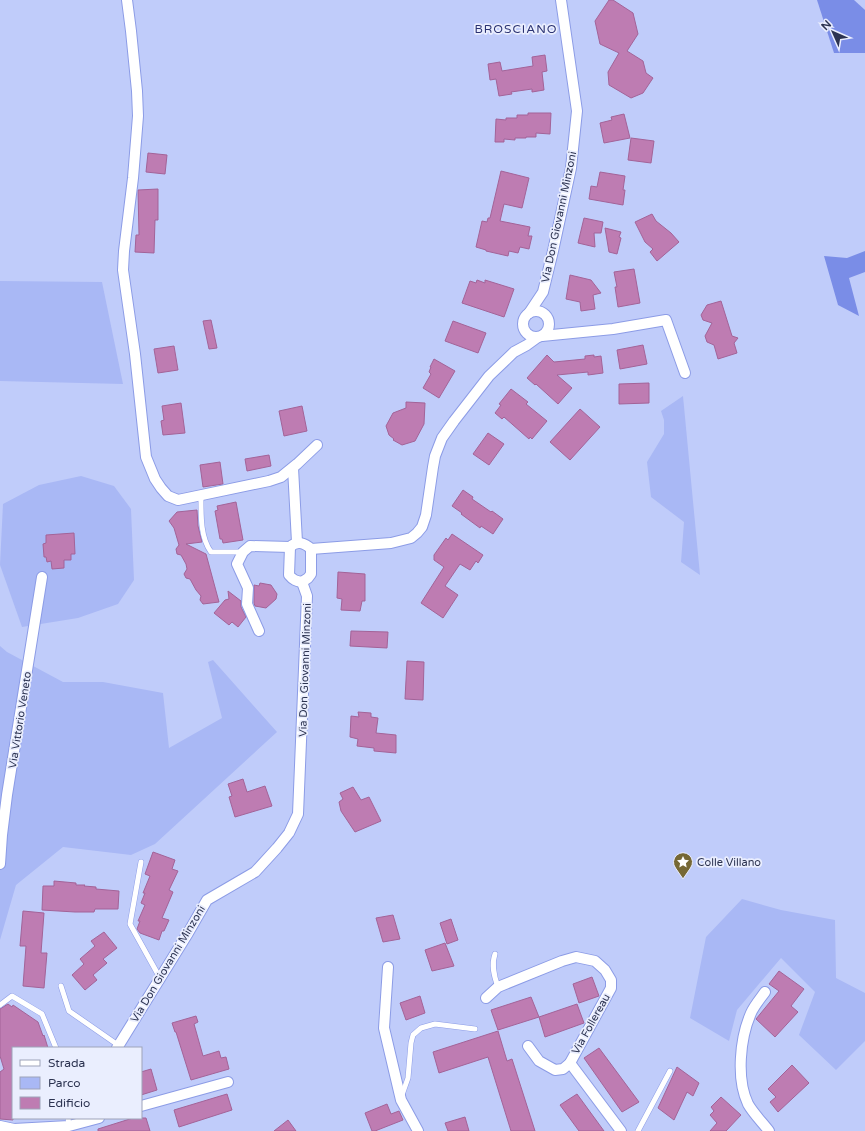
<svg xmlns="http://www.w3.org/2000/svg" width="865" height="1131" font-family="'Varela Round',sans-serif">
	<style>
		.green { fill: #a9b8f5 }
		.forest { fill: #7a8de7 }
		.building { fill: #be7cb2; stroke: #a36398 }
		.lines { fill: none; stroke-linecap: round; stroke-linejoin: round }
		.service-casing { stroke: #8c9ce6; stroke-width: 6 }
		.minor-casing { stroke: #8c9ce6; stroke-width: 12 }
		.service { stroke: #fff; stroke-width: 5 }
		.minor { stroke: #fff; stroke-width: 10 }
		.labels { text-anchor: middle; dominant-baseline: central; stroke-width: 3.5; stroke-linejoin: round; paint-order: stroke }
		.street-label { font-size: 11px; fill: #2c3351; stroke: #eaeefe }
		.poi-label { font-size: 11px; fill: #2c3351; stroke: #eaeefe; text-anchor: start }
		.neighbourhood-label { font-size: 12px; letter-spacing: 1px; fill: #2a3272; stroke: #eaeefe }
	</style>
	<rect width="100%" height="100%" fill="#c0ccfa"/>
	<!-- green -->
	<g class="green">
		<polygon points="0,281 102,282 123,384 0,381"/>
		<polygon points="683,396 700,575 681,562 684,522 651,497 647,462 664,434 664,420 661,411"/>
		<polygon points="81,476 114,486 131,509 134,580 118,604 78,618 22,627 0,565 3,504 39,485"/>
		<polygon points="0,646 7,652 63,682 103,682 163,693 169,748 222,718 208,662 213,660 277,732 155,844 131,855 63,847 16,885 0,940"/>
		<polygon points="742,899 781,910 835,920 836,978 865,993 865,1041 836,1070 799,1035 815,992 781,958 737,1010 729,1041 690,1018 706,937"/>
	</g>
	<!-- forest -->
	<g class="forest">
		<polygon points="817,0 854,0 865,10 865,53 834,53"/>
		<polygon points="865,251 865,272 849,278 859,316 838,305 824,256 847,258"/>
	</g>
	<!-- building -->
	<g class="building">
		<polygon points="609,0 613,0 633,13 638,34 627,51 643,61 646,73 653,78 643,93 631,98 609,85 608,72 619,53 600,44 595,21"/>
		<polygon points="545,55 547,71 542,72 544,90 532,92 532,89 511,92 512,94 499,96 496,79 490,80 488,64 500,62 502,71 533,66 532,57"/>
		<polygon points="528,113 551,113 550,134 536,133 536,137 526,137 526,138 515,138 515,140 504,139 504,142 495,142 496,119 506,120 506,118 517,118 517,115 528,115"/>
		<polygon points="624,114 630,138 604,143 600,123 612,120 611,117"/>
		<polygon points="631,138 654,141 651,163 628,160"/>
		<polygon points="148,153 167,155 165,174 146,172"/>
		<polygon points="501,171 529,178 522,208 504,204 500,221 530,227 528,236 532,236 529,249 520,247 518,253 509,251 508,256 486,251 486,250 476,247 482,221 487,222 488,218 490,218"/>
		<polygon points="600,172 625,176 623,190 625,190 623,205 589,199 591,186 597,187"/>
		<polygon points="158,189 158,220 155,220 154,253 135,252 136,235 139,235 138,190"/>
		<polygon points="652,214 656,221 671,233 679,242 657,261 650,252 653,249 645,242 635,222"/>
		<polygon points="584,218 603,222 601,233 594,233 595,247 578,243"/>
		<polygon points="605,228 621,232 619,237 621,238 617,254 609,252"/>
		<polygon points="634,269 640,303 618,307 615,287 617,287 614,272"/>
		<polygon points="570,275 591,280 601,293 593,295 595,309 581,311 580,302 566,299"/>
		<polygon points="477,280 485,283 485,280 514,289 504,317 462,303 470,281 476,283"/>
		<polygon points="721,301 732,336 738,338 734,343 737,353 718,359 714,345 707,342 705,336 712,323 703,320 701,315 707,305"/>
		<polygon points="211,320 217,348 209,349 203,321"/>
		<polygon points="453,321 486,333 478,353 445,341"/>
		<polygon points="643,345 647,364 620,369 617,350"/>
		<polygon points="174,346 178,370 158,373 154,349"/>
		<polygon points="547,355 554,362 585,359 585,356 594,355 594,357 601,356 603,373 588,375 588,372 557,375 572,388 558,404 536,384 535,385 527,378"/>
		<polygon points="434,359 455,371 439,398 423,388 431,374 429,372 431,367 430,367"/>
		<polygon points="649,383 649,403 619,404 619,384"/>
		<polygon points="511,389 528,402 526,404 547,421 532,439 530,437 529,439 504,417 502,419 495,413 501,405 499,404"/>
		<polygon points="406,402 425,403 424,424 415,441 402,445 393,440 394,439 389,435 386,426 393,413 406,408"/>
		<polygon points="181,403 185,433 163,435 161,421 164,420 162,406"/>
		<polygon points="302,406 307,431 284,436 279,411"/>
		<polygon points="580,409 600,427 570,460 550,442"/>
		<polygon points="488,433 504,444 489,465 473,454"/>
		<polygon points="269,455 271,466 247,471 245,459"/>
		<polygon points="220,462 223,484 203,487 200,465"/>
		<polygon points="463,490 473,497 472,499 491,512 492,511 503,519 493,534 481,526 480,528 461,514 462,513 452,506"/>
		<polygon points="236,502 243,540 223,543 222,539 220,539 215,511 218,510 217,506"/>
		<polygon points="197,510 198,526 202,542 186,544 206,554 219,602 203,604 200,600 201,596 196,590 190,579 186,578 184,574 187,569 186,564 181,555 177,554 176,549 179,545 174,528 169,521 177,512"/>
		<polygon points="74,533 75,554 71,554 71,560 64,560 64,568 52,569 51,561 47,562 46,557 44,557 43,544 46,543 46,535"/>
		<polygon points="452,534 483,555 478,563 476,561 470,570 460,564 445,586 458,595 443,618 421,603 444,567 434,560 434,555 446,538 448,540"/>
		<polygon points="338,572 365,574 365,601 362,601 360,611 341,610 342,599 337,598"/>
		<polygon points="260,583 271,585 277,594 276,599 266,608 255,606 254,603 254,585 259,586"/>
		<polygon points="228,591 241,601 241,607 246,617 238,627 232,622 229,625 214,613 225,600 229,599"/>
		<polygon points="351,631 388,632 387,648 350,646"/>
		<polygon points="407,661 424,662 423,700 405,699"/>
		<polygon points="358,712 371,713 371,717 378,718 376,733 396,735 396,753 374,751 374,748 357,746 358,739 350,737 351,716 359,717"/>
		<polygon points="243,779 247,792 265,786 272,806 235,817 229,797 232,796 228,784"/>
		<polygon points="353,787 361,800 369,797 381,821 355,832 341,811 339,802 343,799 340,793"/>
		<polygon points="153,852 175,860 172,869 178,871 169,890 173,892 162,918 169,920 164,931 162,931 159,940 140,933 137,929 140,921 138,921 145,905 141,903 145,893 143,893 150,876 145,874"/>
		<polygon points="54,881 76,883 76,885 85,885 84,886 96,887 96,889 119,891 118,909 95,909 94,912 75,912 42,910 43,886 54,886"/>
		<polygon points="23,911 44,913 41,953 47,953 44,988 23,986 26,946 20,946"/>
		<polygon points="393,915 400,939 383,942 376,918"/>
		<polygon points="451,919 458,940 447,944 440,923"/>
		<polygon points="104,932 117,948 103,959 107,963 93,975 97,980 85,990 72,975 84,964 80,959 95,946 91,941"/>
		<polygon points="445,943 454,966 432,971 425,950"/>
		<polygon points="779,971 804,989 791,1006 798,1012 775,1037 756,1019 779,991 769,984"/>
		<polygon points="592,977 599,996 579,1003 573,984"/>
		<polygon points="420,996 425,1013 406,1020 400,1003"/>
		<polygon points="531,997 539,1017 498,1030 491,1010"/>
		<polygon points="8,1004 12,1007 13,1005 38,1022 43,1036 44,1035 48,1048 13,1048 13,1120 0,1119 0,1072 4,1069 0,1056 0,1009"/>
		<polygon points="577,1004 584,1023 545,1037 539,1017"/>
		<polygon points="196,1016 198,1022 194,1024 203,1056 219,1051 221,1058 226,1057 229,1069 191,1080 176,1032 175,1032 172,1023"/>
		<polygon points="498,1031 507,1061 512,1059 535,1131 511,1131 488,1057 439,1073 433,1052"/>
		<polygon points="599,1048 639,1102 622,1112 584,1058"/>
		<polygon points="792,1065 809,1083 778,1112 770,1102 776,1097 768,1089"/>
		<polygon points="677,1067 699,1083 693,1096 687,1092 674,1120 658,1108"/>
		<polygon points="151,1069 157,1090 141,1095 141,1072"/>
		<polygon points="227,1094 232,1110 179,1127 174,1110"/>
		<polygon points="577,1094 604,1131 579,1131 560,1105"/>
		<polygon points="721,1097 741,1115 726,1131 710,1131 717,1123 710,1115 714,1111 711,1107"/>
		<polygon points="387,1104 391,1114 399,1111 403,1120 375,1131 372,1131 365,1113"/>
		<polygon points="465,1117 469,1131 448,1131 445,1123"/>
		<polygon points="133,1118 146,1118 150,1131 98,1131 98,1129"/>
		<polygon points="288,1120 296,1131 274,1131"/>
	</g>
	<g class="lines">
		<defs>
			<g id="service">
				<path d="M201,495C201,514 200,537 211,552H243"/>
				<polyline points="141,862 130,924 160,978"/>
				<path d="M495,954C491,965 494,976 498,987"/>
				<polyline points="61,986 69,1011 118,1045"/>
				<polyline points="0,1005 12,996 42,1014 56,1048"/>
				<polyline points="402,1095 408,1078 411,1043 413,1035 421,1028 435,1024 475,1029"/>
				<polyline points="68,1118 69,1126"/>
				<polyline points="638,1131 670,1071"/>
			</g>
			<g id="minor">
				<polyline points="127,0 131,31 137,91 138,116 133,178 124,251 123,270 135,354 146,457 155,479 161,488 168,496 178,500 269,481 281,477 297,464 317,445"/>
				<circle cx="536" cy="324" r="13"/>
				<polyline points="529,313 543,292 553,251 571,168 577,111 561,0"/>
				<polyline points="542,336 613,329 666,320 685,373"/>
				<polyline points="293,468 297,542"/>
				<path d="M290,547L289,575C293,580 296,581 302,582"/>
				<polyline points="311,549 391,543 411,538 417,533 422,527 426,515 433,467 435,456 442,438 454,421 489,376 514,352 527,345 538,337"/>
				<polyline points="302,582 308,578 311,574 311,549"/>
				<path d="M259,631L247,604L248,588L237,564L243,552L250,546L290,547C297,540 305,543 311,549"/>
				<polyline points="0,864 2,835 7,795 42,577"/>
				<polyline points="388,967 384,1028 401,1100 418,1131"/>
				<path d="M765,992C760,999 754,1006 751,1013C740,1038 736,1079 748,1104C753,1113 762,1122 769,1131"/>
				<polyline points="486,998 498,987 562,961 576,957 595,961 605,970 611,980 611,988 570,1063 563,1069 555,1070 539,1061 528,1046"/>
				<polyline points="117,1048 188,933 207,900 255,872 277,848 289,833 298,814 307,596 302,582"/>
				<polyline points="570,1063 621,1131"/>
				<polyline points="141,1106 228,1082"/>
				<polyline points="0,1126 14,1129 69,1126 99,1118"/>
			</g>
		</defs>
		<!-- service casing -->
		<use href="#service" class="service-casing"/>
		<!-- minor casing -->
		<use href="#minor" class="minor-casing"/>
		<!-- service -->
		<use href="#service" class="service"/>
		<!-- minor -->
		<use href="#minor" class="minor"/>
	</g>
	<!-- icons -->
	<defs>
		<symbol id="sight-pin" viewBox="-11 -11 22 30"><path d="M0 17L-7.5 6A9.5 9.5 0 1 1 7.5 6Z" fill="#766835" stroke="#eaeefe"/><path d="M0-6L1.8-2.2L6-1.7L2.9 1.2L3.7 5.4L0 3.3L-3.7 5.4L-2.9 1.2L-6-1.7L-1.8-2.2Z" fill="#fff"/></symbol>
	</defs>
	<g fill-rule="evenodd">
		<use href="#sight-pin" x="672" y="851" width="22" height="30"/>
	</g>
	<g class="labels">
		<!-- street labels -->
		<g class="street-label">
			<text transform="translate(559 217) rotate(-78)">Via Don Giovanni Minzoni</text>
			<text transform="translate(305 670) rotate(-88)">Via Don Giovanni Minzoni</text>
			<text transform="translate(20 720) rotate(-81)">Via Vittorio Veneto</text>
			<text transform="translate(168 964) rotate(-59)">Via Don Giovanni Minzoni</text>
			<text transform="translate(591 1024) rotate(-61)">Via Follereau</text>
		</g>
		<!-- poi labels -->
		<g class="poi-label">
			<text x="697" y="862">Colle Villano</text>
		</g>
		<!-- neighbourhood labels -->
		<g class="neighbourhood-label">
			<text x="516" y="29">BROSCIANO</text>
		</g>
	</g>
	<!-- legend -->
	<rect x="12" y="1047" width="130" height="72" fill="#eaeefe" stroke="#9ea3b9"/>
	<rect x="20" y="1060" width="20" height="6" fill="#ffffff" stroke="#9ea3b9"/>
	<text x="48" y="1067" font-size="12" fill="#2c3351">Strada</text>
	<rect x="20" y="1077" width="20" height="12" fill="#a9b8f5" stroke="#9ea3b9"/>
	<text x="48" y="1087" font-size="12" fill="#2c3351">Parco</text>
	<rect x="20" y="1097" width="20" height="12" fill="#be7cb2" stroke="#9ea3b9"/>
	<text x="48" y="1107" font-size="12" fill="#2c3351">Edificio</text>
	<!-- north arrow -->
	<g transform="translate(833 32) rotate(315)" stroke="#eaeefe" stroke-width="3" paint-order="stroke">
	<path d="M0-3L7 15L0 10L-7 15Z" fill="#2c3351"/>
	<text y="-6" font-size="11" font-weight="bold" text-anchor="middle" fill="#2c3351">N</text>
	</g>
</svg>
